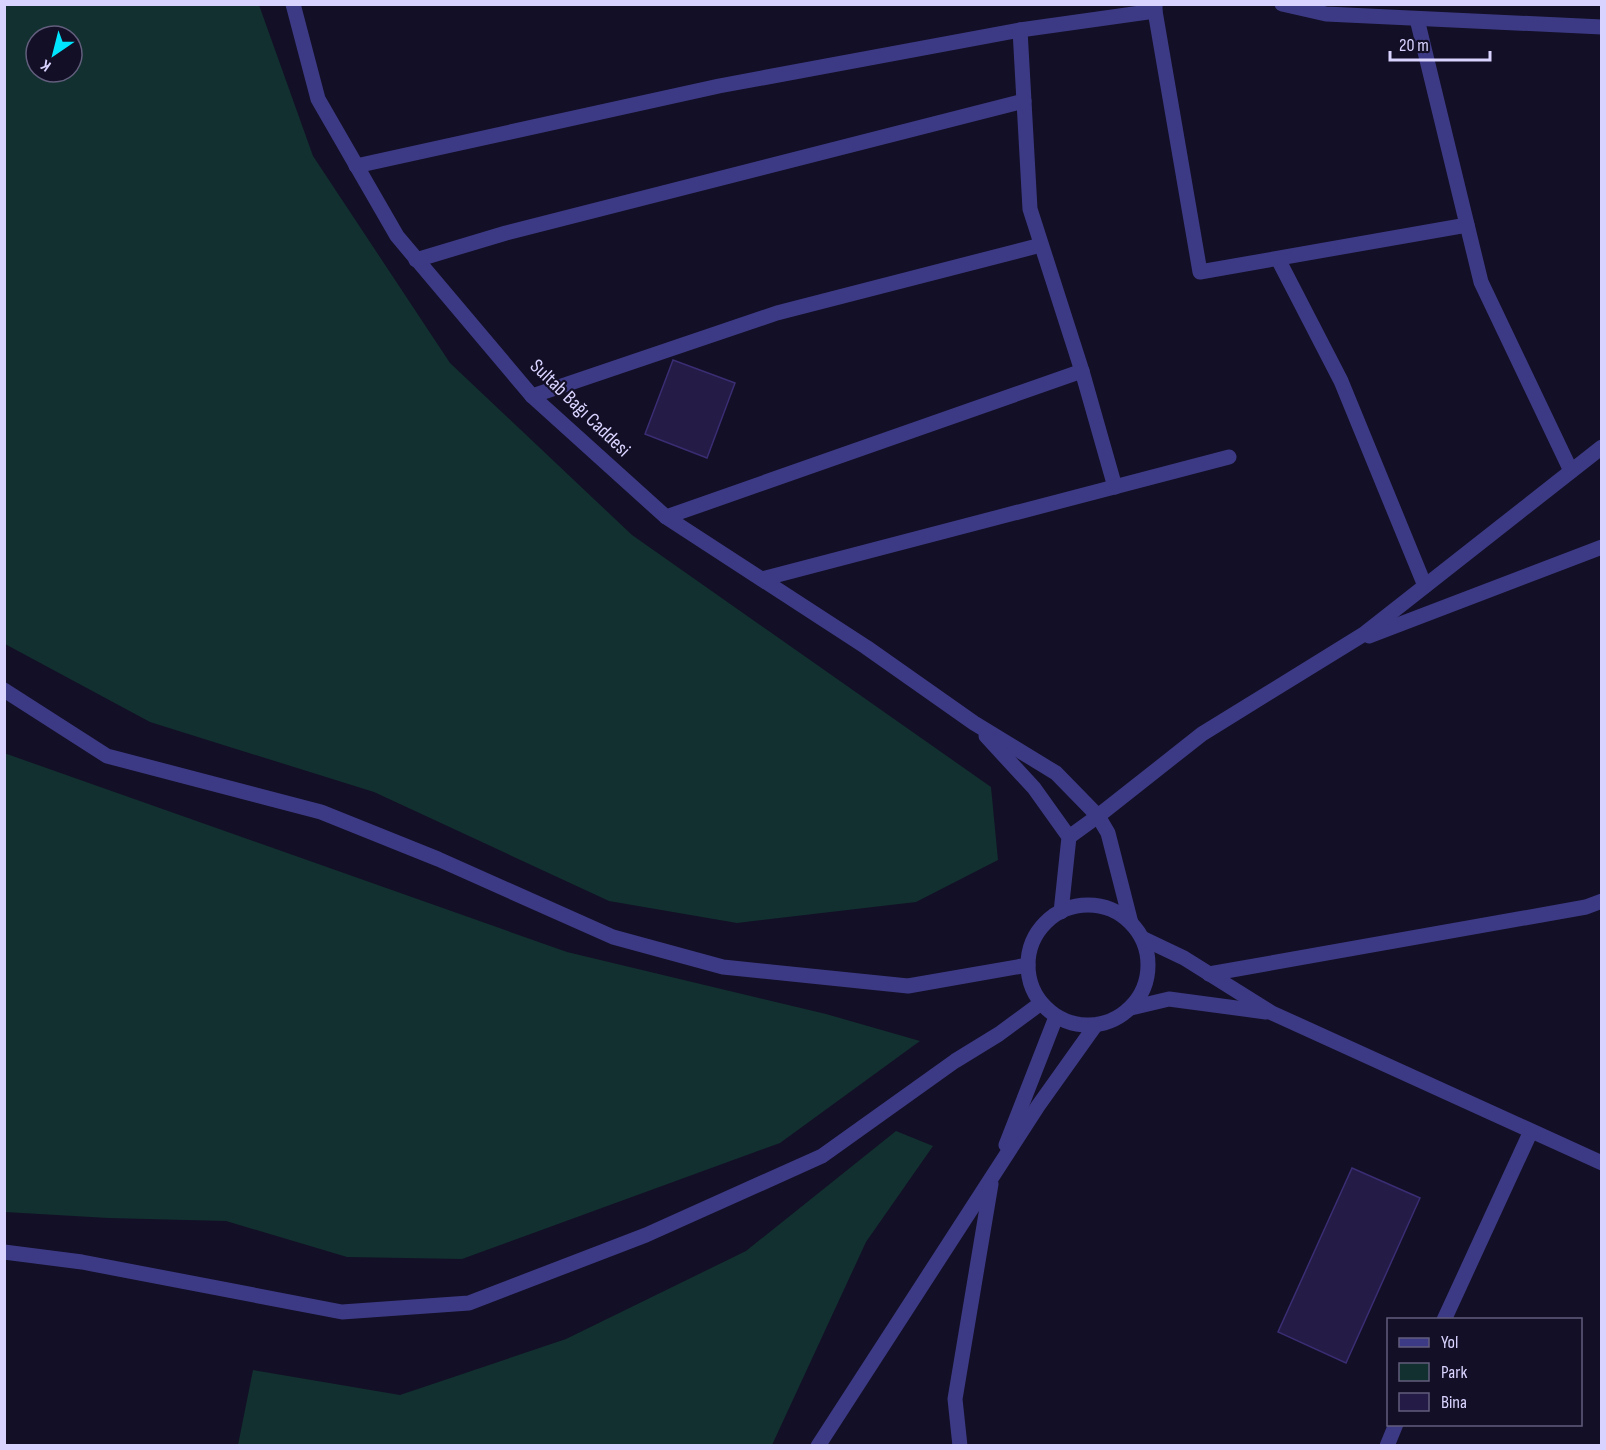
<svg xmlns="http://www.w3.org/2000/svg" width="1606" height="1450" font-family="'Sofia Sans Condensed',sans-serif">
	<style>
		.green { fill: #12302f; fill-rule: evenodd }
		.building { fill: #241b47; stroke: #3b2d73; stroke-width: 1.5 }
		.lines { fill: none; stroke-linecap: round; stroke-linejoin: round }
		.minor { stroke: #3d3a85; stroke-width: 15 }
		.labels { text-anchor: middle; dominant-baseline: central; stroke-width: 4.5; stroke-linejoin: round; paint-order: stroke }
		.street-label { font-size: 20px; fill: #d9d4ff; stroke: #130f26 }
	</style>
	<rect width="100%" height="100%" fill="#130f26"/>
	<!-- green -->
	<g class="green">
		<path d="M4,5H259L313,156L450,363L632,535L991,787L998,860L916,902L737,923L609,901L374,792L150,722L5,644ZM36,36H72V72H36Z"/>
		<polygon points="4,753 567,952 826,1014 920,1041 780,1143 462,1259 347,1257 226,1221 108,1218 5,1212"/>
		<polygon points="896,1131 933,1146 866,1242 772,1445 238,1445 253,1370 400,1395 566,1339 746,1251"/>
	</g>
	<!-- building -->
	<g class="building">
		<polygon points="673,360 735,383 707,458 645,434"/>
		<polygon points="1352,1168 1420,1198 1346,1363 1278,1332"/>
	</g>
	<g class="lines">
		<!-- minor -->
		<g class="minor">
			<polyline points="293,4 318,99 397,236 532,396 666,517 866,647 974,723 1056,773 1098,816 1108,833 1131,923"/>
			<polyline points="1155,4 1155,11 1200,272 1467,225"/>
			<polyline points="1282,4 1326,14 1602,27"/>
			<polyline points="1417,19 1481,282 1571,471"/>
			<polyline points="1020,30 1030,209 1082,371 1115,487"/>
			<polyline points="356,166 719,86 1020,30 1155,11"/>
			<polyline points="1278,259 1341,381 1425,586"/>
			<polyline points="416,260 506,233 1024,101"/>
			<polyline points="532,396 777,313 1041,245"/>
			<polyline points="666,517 1082,371"/>
			<polyline points="762,579 1229,457"/>
			<polyline points="1369,636 1602,547"/>
			<polyline points="4,690 107,756 321,812 438,859 613,937 723,967 908,986 1028,965"/>
			<polyline points="986,736 1034,788 1069,837 1061,912"/>
			<polyline points="1069,837 1098,816 1202,734 1364,634 1602,447"/>
			<circle cx="1088" cy="965" r="60"/>
			<polyline points="1142,938 1184,958 1272,1013 1602,1163"/>
			<polyline points="1209,974 1586,907 1602,901"/>
			<polyline points="1131,1008 1169,999 1266,1012"/>
			<polyline points="1006,1145 1056,1017"/>
			<polyline points="4,1252 82,1262 342,1312 469,1303 646,1235 822,1156 955,1061 999,1034 1041,1003"/>
			<polyline points="1444,1320 1531,1131"/>
			<polyline points="818,1446 1038,1106 1095,1026"/>
			<polyline points="960,1446 955,1399 991,1184"/>
			<polyline points="1387,1446 1396,1424"/>
		</g>
	</g>
	<g class="labels">
		<!-- street labels -->
		<g class="street-label">
			<text transform="translate(580 408) rotate(44)">Sultab Bağı Caddesi</text>
		</g>
	</g>
	<!-- border -->
	<rect width="1606" height="1450" fill="none" stroke="#d9d4ff" stroke-width="12"/>
	<!-- legend -->
	<rect x="1387" y="1318" width="195" height="108" fill="#130f26" stroke="#625e7d" stroke-width="1.5"/>
	<rect x="1399" y="1338" width="30" height="9" fill="#3d3a85" stroke="#625e7d" stroke-width="1.5"/>
	<text x="1441" y="1348" font-size="18" fill="#d9d4ff">Yol</text>
	<rect x="1399" y="1363" width="30" height="18" fill="#12302f" stroke="#625e7d" stroke-width="1.5"/>
	<text x="1441" y="1378" font-size="18" fill="#d9d4ff">Park</text>
	<rect x="1399" y="1393" width="30" height="18" fill="#241b47" stroke="#625e7d" stroke-width="1.5"/>
	<text x="1441" y="1408" font-size="18" fill="#d9d4ff">Bina</text>
	<!-- north arrow -->
	<g transform="translate(54 54) rotate(215)"><circle r="28" fill="#130f26" stroke="#625e7d" stroke-width="1.5"/>
	<path d="M0-4.5L10 22L0 15L-10 22Z" fill="#00e5ff"/>
	<text y="-9" font-size="16" font-weight="bold" text-anchor="middle" fill="#d9d4ff">K</text>
	</g>
	<!-- scale -->
	<path d="M1390 51v9h100v-9" fill="none" stroke="#d9d4ff" stroke-width="3"/>
	<text x="1399" y="51" font-size="18" fill="#d9d4ff" stroke="#130f26" stroke-width="4.5" paint-order="stroke">20 m</text>
</svg>
